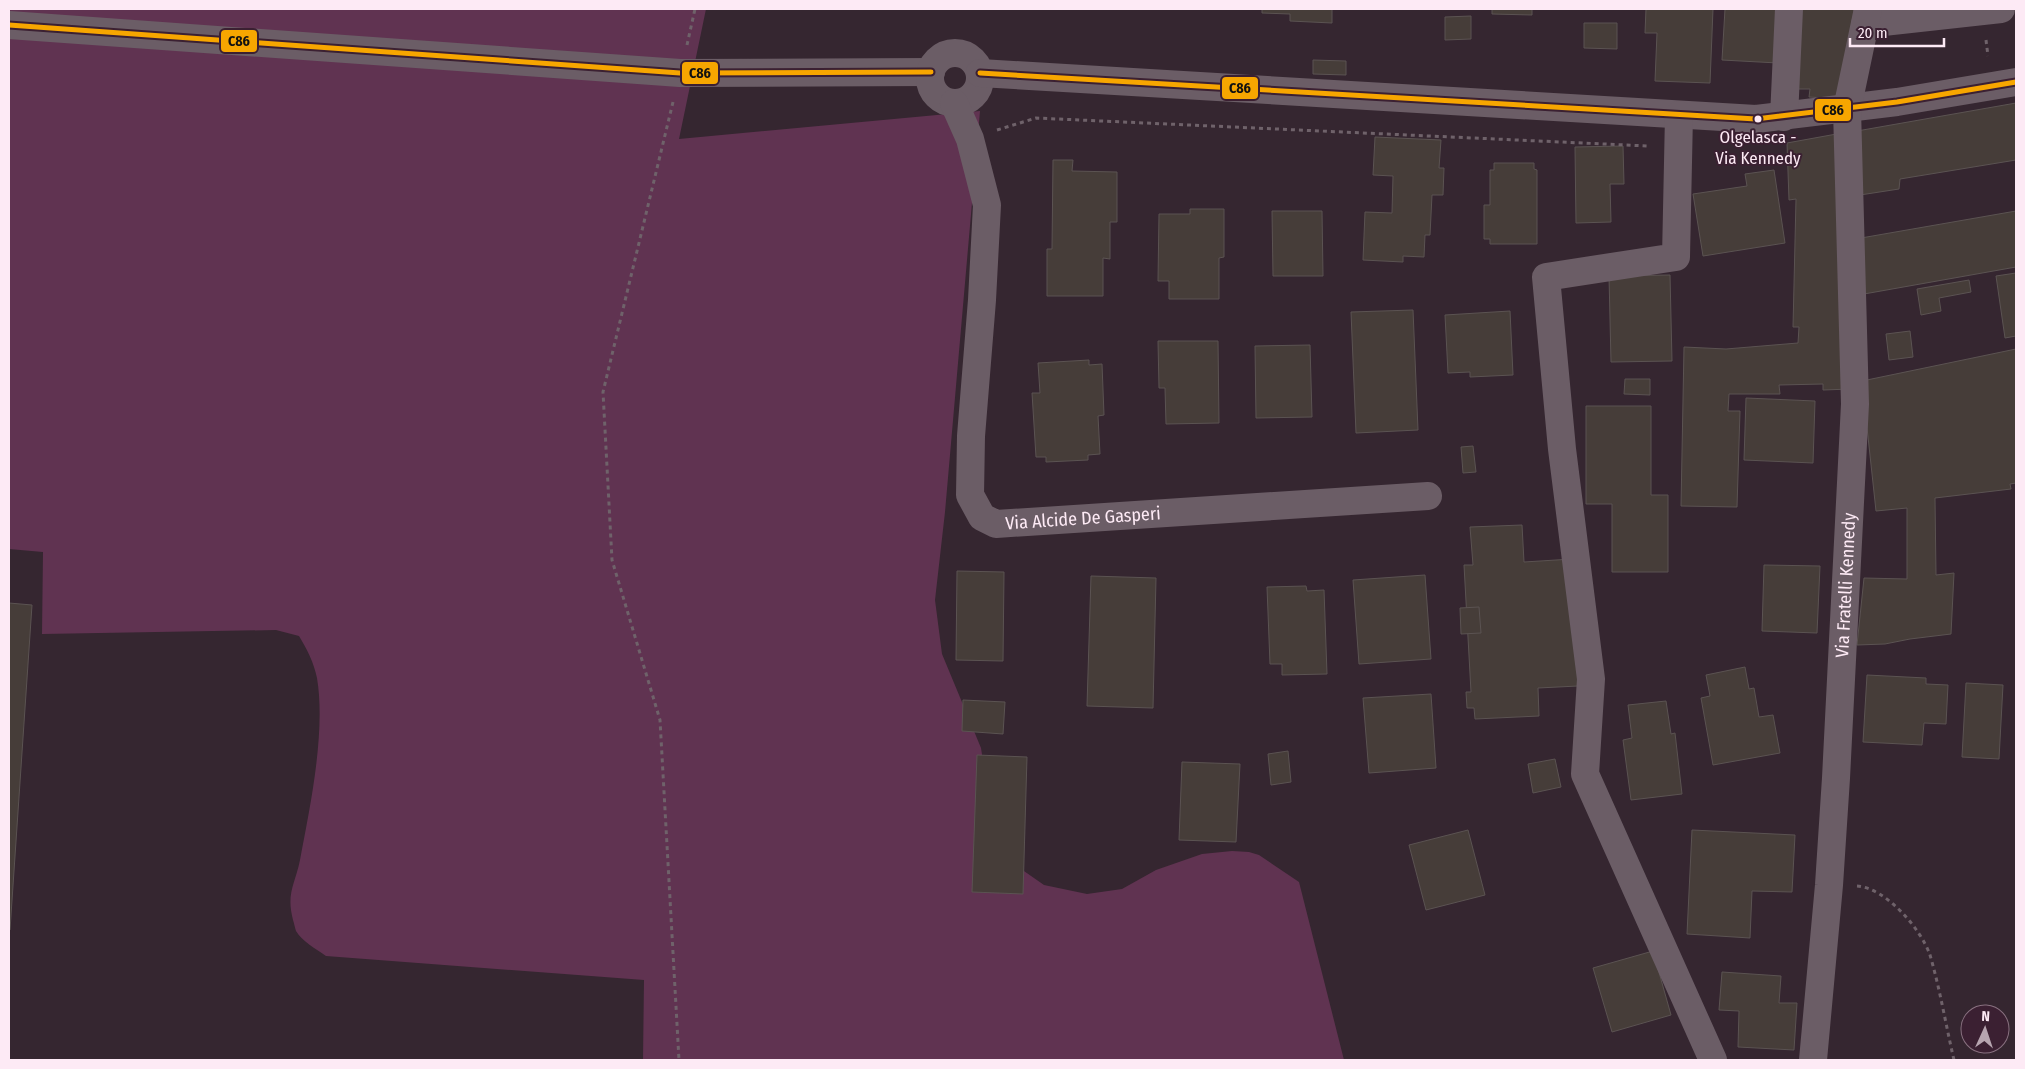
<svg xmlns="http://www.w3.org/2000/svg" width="2025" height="1069" font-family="'Fira Sans Condensed',sans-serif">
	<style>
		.green { fill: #603351 }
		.building { fill: #463d39; stroke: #5b5352 }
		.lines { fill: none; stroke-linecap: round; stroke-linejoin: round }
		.path { stroke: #6f626a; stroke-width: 3; stroke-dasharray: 4 4; stroke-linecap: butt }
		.minor { stroke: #6b5d66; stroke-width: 28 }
		.bus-1-casing { stroke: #3b2032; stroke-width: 9 }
		.bus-1 { stroke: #f7a600; stroke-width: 5 }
		.bus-dot { fill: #fdeaf5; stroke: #3b2032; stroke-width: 2 }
		.labels { text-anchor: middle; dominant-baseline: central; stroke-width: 4; stroke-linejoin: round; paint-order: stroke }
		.bus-label { font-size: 17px; fill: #fdeaf5; stroke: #3b2032 }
		.street-label { font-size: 18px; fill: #fdeaf5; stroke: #3b2032 }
		.line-badge { stroke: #3b2032; stroke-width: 2 }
		.pale-badge-label { font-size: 14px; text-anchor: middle; font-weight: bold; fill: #111 }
	</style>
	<rect width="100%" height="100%" fill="#352630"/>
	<!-- green -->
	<path class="green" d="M9,9H706L679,139L980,111L945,512L935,600L942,654L981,748L989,800L1008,860L1044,885L1087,894L1122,889L1156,870L1202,854L1232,851L1249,852L1259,855L1299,882L1344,1060H643L644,980L326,956C316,949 302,941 296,931C295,928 294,923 293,920C286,893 295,885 300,860C310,807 326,732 317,678C314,663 307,649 299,636L276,630L42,634L43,552L9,549Z"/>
	<!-- building -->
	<g class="building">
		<polygon points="1262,9 1332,9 1332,23 1290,21 1290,14 1262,13"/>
		<polygon points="1492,9 1532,9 1532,15 1492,14"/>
		<polygon points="1646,9 1713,9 1710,83 1655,81 1657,33 1645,33"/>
		<polygon points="1725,9 1781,9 1778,63 1722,60"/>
		<polygon points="1796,9 1854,9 1844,99 1809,97 1810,89 1792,89"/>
		<polygon points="1471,16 1471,39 1445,40 1445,17"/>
		<polygon points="1584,23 1617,23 1617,49 1584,48"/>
		<polygon points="1313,60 1346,61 1346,75 1313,74"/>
		<polygon points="2016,103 2016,160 1900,179 1899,189 1860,195 1857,131"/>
		<polygon points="1842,133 1851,389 1823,390 1823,384 1779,385 1780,394 1729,394 1728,411 1740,411 1737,507 1681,506 1684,347 1726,349 1798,343 1799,327 1793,327 1796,199 1789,200 1787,143"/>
		<polygon points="1375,137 1441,140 1439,168 1444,168 1443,195 1432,195 1430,235 1425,235 1424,257 1403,256 1403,262 1363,260 1365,212 1392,213 1393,176 1373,175"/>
		<polygon points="1623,146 1624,184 1610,184 1611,222 1576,223 1575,147"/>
		<polygon points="1053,160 1073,160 1072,171 1117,172 1117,222 1110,222 1110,259 1103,258 1103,296 1047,296 1047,249 1052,249"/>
		<polygon points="1494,163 1534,163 1534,169 1537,170 1537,244 1490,244 1490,239 1484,239 1484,205 1490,205 1490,170 1494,170"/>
		<polygon points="1774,170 1785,243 1703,256 1693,194 1747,186 1745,174"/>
		<polygon points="1190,209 1224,209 1224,257 1219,258 1219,299 1169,299 1169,281 1158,281 1159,214 1190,214"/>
		<polygon points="1272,211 1322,211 1323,276 1273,276"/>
		<polygon points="2016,211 2016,267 1864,294 1861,238"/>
		<polygon points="2016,273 2016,336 2005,338 1996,276"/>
		<polygon points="1670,275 1672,361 1611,362 1609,276"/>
		<polygon points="1969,280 1971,292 1939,298 1941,311 1921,315 1917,289"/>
		<polygon points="1413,310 1418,430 1356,433 1351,312"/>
		<polygon points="1510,311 1513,375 1470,377 1470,372 1448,373 1445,315"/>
		<polygon points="1910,331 1913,357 1889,360 1886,334"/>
		<polygon points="1158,341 1218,341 1219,423 1166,424 1165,388 1159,388"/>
		<polygon points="1310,345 1312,417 1256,418 1255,346"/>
		<polygon points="2016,349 2016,483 2010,484 2011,489 1935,498 1936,575 1954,573 1951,634 1910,639 1885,644 1857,645 1864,578 1907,579 1907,508 1876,511 1862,381"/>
		<polygon points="1089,360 1089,365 1102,364 1104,415 1098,416 1100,454 1088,455 1088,460 1046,462 1046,457 1036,457 1032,393 1040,393 1038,363"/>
		<polygon points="1625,379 1650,379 1650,395 1624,394"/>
		<polygon points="1746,398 1815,401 1813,463 1744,460"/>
		<polygon points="1586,406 1651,406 1651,495 1668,495 1668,572 1612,572 1612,504 1586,504"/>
		<polygon points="1473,446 1476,472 1463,473 1461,447"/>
		<polygon points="1522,525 1524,562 1572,559 1578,686 1538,688 1539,716 1475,719 1474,708 1467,708 1466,692 1471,692 1464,565 1473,565 1470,527"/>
		<polygon points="1764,565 1820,566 1817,633 1762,631"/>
		<polygon points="957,571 1004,572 1003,661 956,660"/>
		<polygon points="1425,575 1431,659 1359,664 1353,580"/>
		<polygon points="1091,576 1156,578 1153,708 1087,706"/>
		<polygon points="1306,586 1307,591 1324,590 1327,674 1282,675 1282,664 1270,664 1267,587"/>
		<polygon points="9,603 32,605 10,930 9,930"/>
		<polygon points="1479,607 1481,633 1461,634 1460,608"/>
		<polygon points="1745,667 1749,689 1754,688 1759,717 1773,715 1780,753 1713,765 1701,698 1710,696 1706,675"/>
		<polygon points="1867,675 1926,678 1926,684 1948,685 1946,724 1924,723 1922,745 1863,742"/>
		<polygon points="1966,683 2003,685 1999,759 1962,757"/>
		<polygon points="1431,694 1436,768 1369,773 1363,698"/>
		<polygon points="963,700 1005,702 1003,734 962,731"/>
		<polygon points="1666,701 1671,734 1675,733 1682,794 1631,800 1623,740 1632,738 1628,705"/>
		<polygon points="1288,751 1291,782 1271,785 1268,754"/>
		<polygon points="977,755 1027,757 1023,894 972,892"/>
		<polygon points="1555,759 1561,787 1533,793 1528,764"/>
		<polygon points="1182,762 1240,764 1236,842 1179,840"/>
		<polygon points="1468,830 1485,895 1426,910 1409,845"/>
		<polygon points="1692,830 1795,835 1792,892 1752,891 1750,938 1687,934"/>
		<polygon points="1653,951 1671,1015 1612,1032 1593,968"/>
		<polygon points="1722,972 1781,976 1779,1003 1797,1003 1794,1050 1738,1047 1739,1011 1719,1010"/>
	</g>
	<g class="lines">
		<!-- path -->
		<g class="path">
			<polyline points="1986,40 1988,56"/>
			<polyline points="687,45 695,9"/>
			<polyline points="673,102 603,392 612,560 660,720 679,1060"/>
			<polyline points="997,130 1036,118 1648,146"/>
			<path d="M1857,886C1886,888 1921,929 1930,955C1940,989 1946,1026 1954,1060"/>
		</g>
		<!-- minor -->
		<g class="minor">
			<polyline points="1865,24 2001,9"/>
			<polyline points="9,25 680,73 931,72"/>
			<circle cx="955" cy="78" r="25"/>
			<polyline points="980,73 1756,119 1897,102 2016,82"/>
			<path id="s1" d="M954,103L970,139L987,205L982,300L971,436L970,495L982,517L996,524L1428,496"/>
			<polyline points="1679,115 1676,257 1546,277 1562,449 1591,679 1585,774 1713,1060"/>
			<polyline points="1784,117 1789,9"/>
			<path id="s2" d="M1813,1060L1829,885L1836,778L1855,404L1847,109L1868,9"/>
		</g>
		<defs>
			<g id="bus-1">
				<polyline points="9,25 680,73 931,72"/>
				<polyline points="980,73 1756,119 1897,102 2016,82"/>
			</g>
		</defs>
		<!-- bus-1 casing -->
		<use href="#bus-1" class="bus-1-casing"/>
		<!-- bus-1 -->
		<use href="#bus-1" class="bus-1"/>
	</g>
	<!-- markers -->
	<circle class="bus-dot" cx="1758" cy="119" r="4.5"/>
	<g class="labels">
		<!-- bus labels -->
		<g class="bus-label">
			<text x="1758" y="137">Olgelasca -<tspan x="1758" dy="21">Via Kennedy</tspan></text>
		</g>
		<!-- street labels -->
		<g class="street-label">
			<text stroke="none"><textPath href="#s1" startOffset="526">Via Alcide De Gasperi</textPath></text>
			<text stroke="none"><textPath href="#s2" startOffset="476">Via Fratelli Kennedy</textPath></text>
		</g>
	</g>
	<g class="line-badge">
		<rect x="220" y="29" width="38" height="24" rx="5" fill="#f7a600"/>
		<rect x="681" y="61" width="38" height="24" rx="5" fill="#f7a600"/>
		<rect x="1221" y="76" width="38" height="24" rx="5" fill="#f7a600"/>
		<rect x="1814" y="98" width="38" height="24" rx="5" fill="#f7a600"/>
	</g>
	<g class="pale-badge-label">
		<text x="239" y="46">C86</text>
		<text x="700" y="78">C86</text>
		<text x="1240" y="93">C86</text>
		<text x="1833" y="115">C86</text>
	</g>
	<!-- border -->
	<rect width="2025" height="1069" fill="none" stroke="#fdeaf5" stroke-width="20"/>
	<!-- north arrow -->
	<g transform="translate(1985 1029) rotate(3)"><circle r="24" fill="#3b2032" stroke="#897180"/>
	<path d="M0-4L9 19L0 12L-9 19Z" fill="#b7a5b0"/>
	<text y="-8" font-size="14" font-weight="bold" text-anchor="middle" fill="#fdeaf5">N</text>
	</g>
	<!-- scale -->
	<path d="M1850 38v8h94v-8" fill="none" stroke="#fdeaf5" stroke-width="2.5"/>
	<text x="1858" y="38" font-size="15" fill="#fdeaf5" stroke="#3b2032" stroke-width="4" paint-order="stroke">20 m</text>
</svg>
